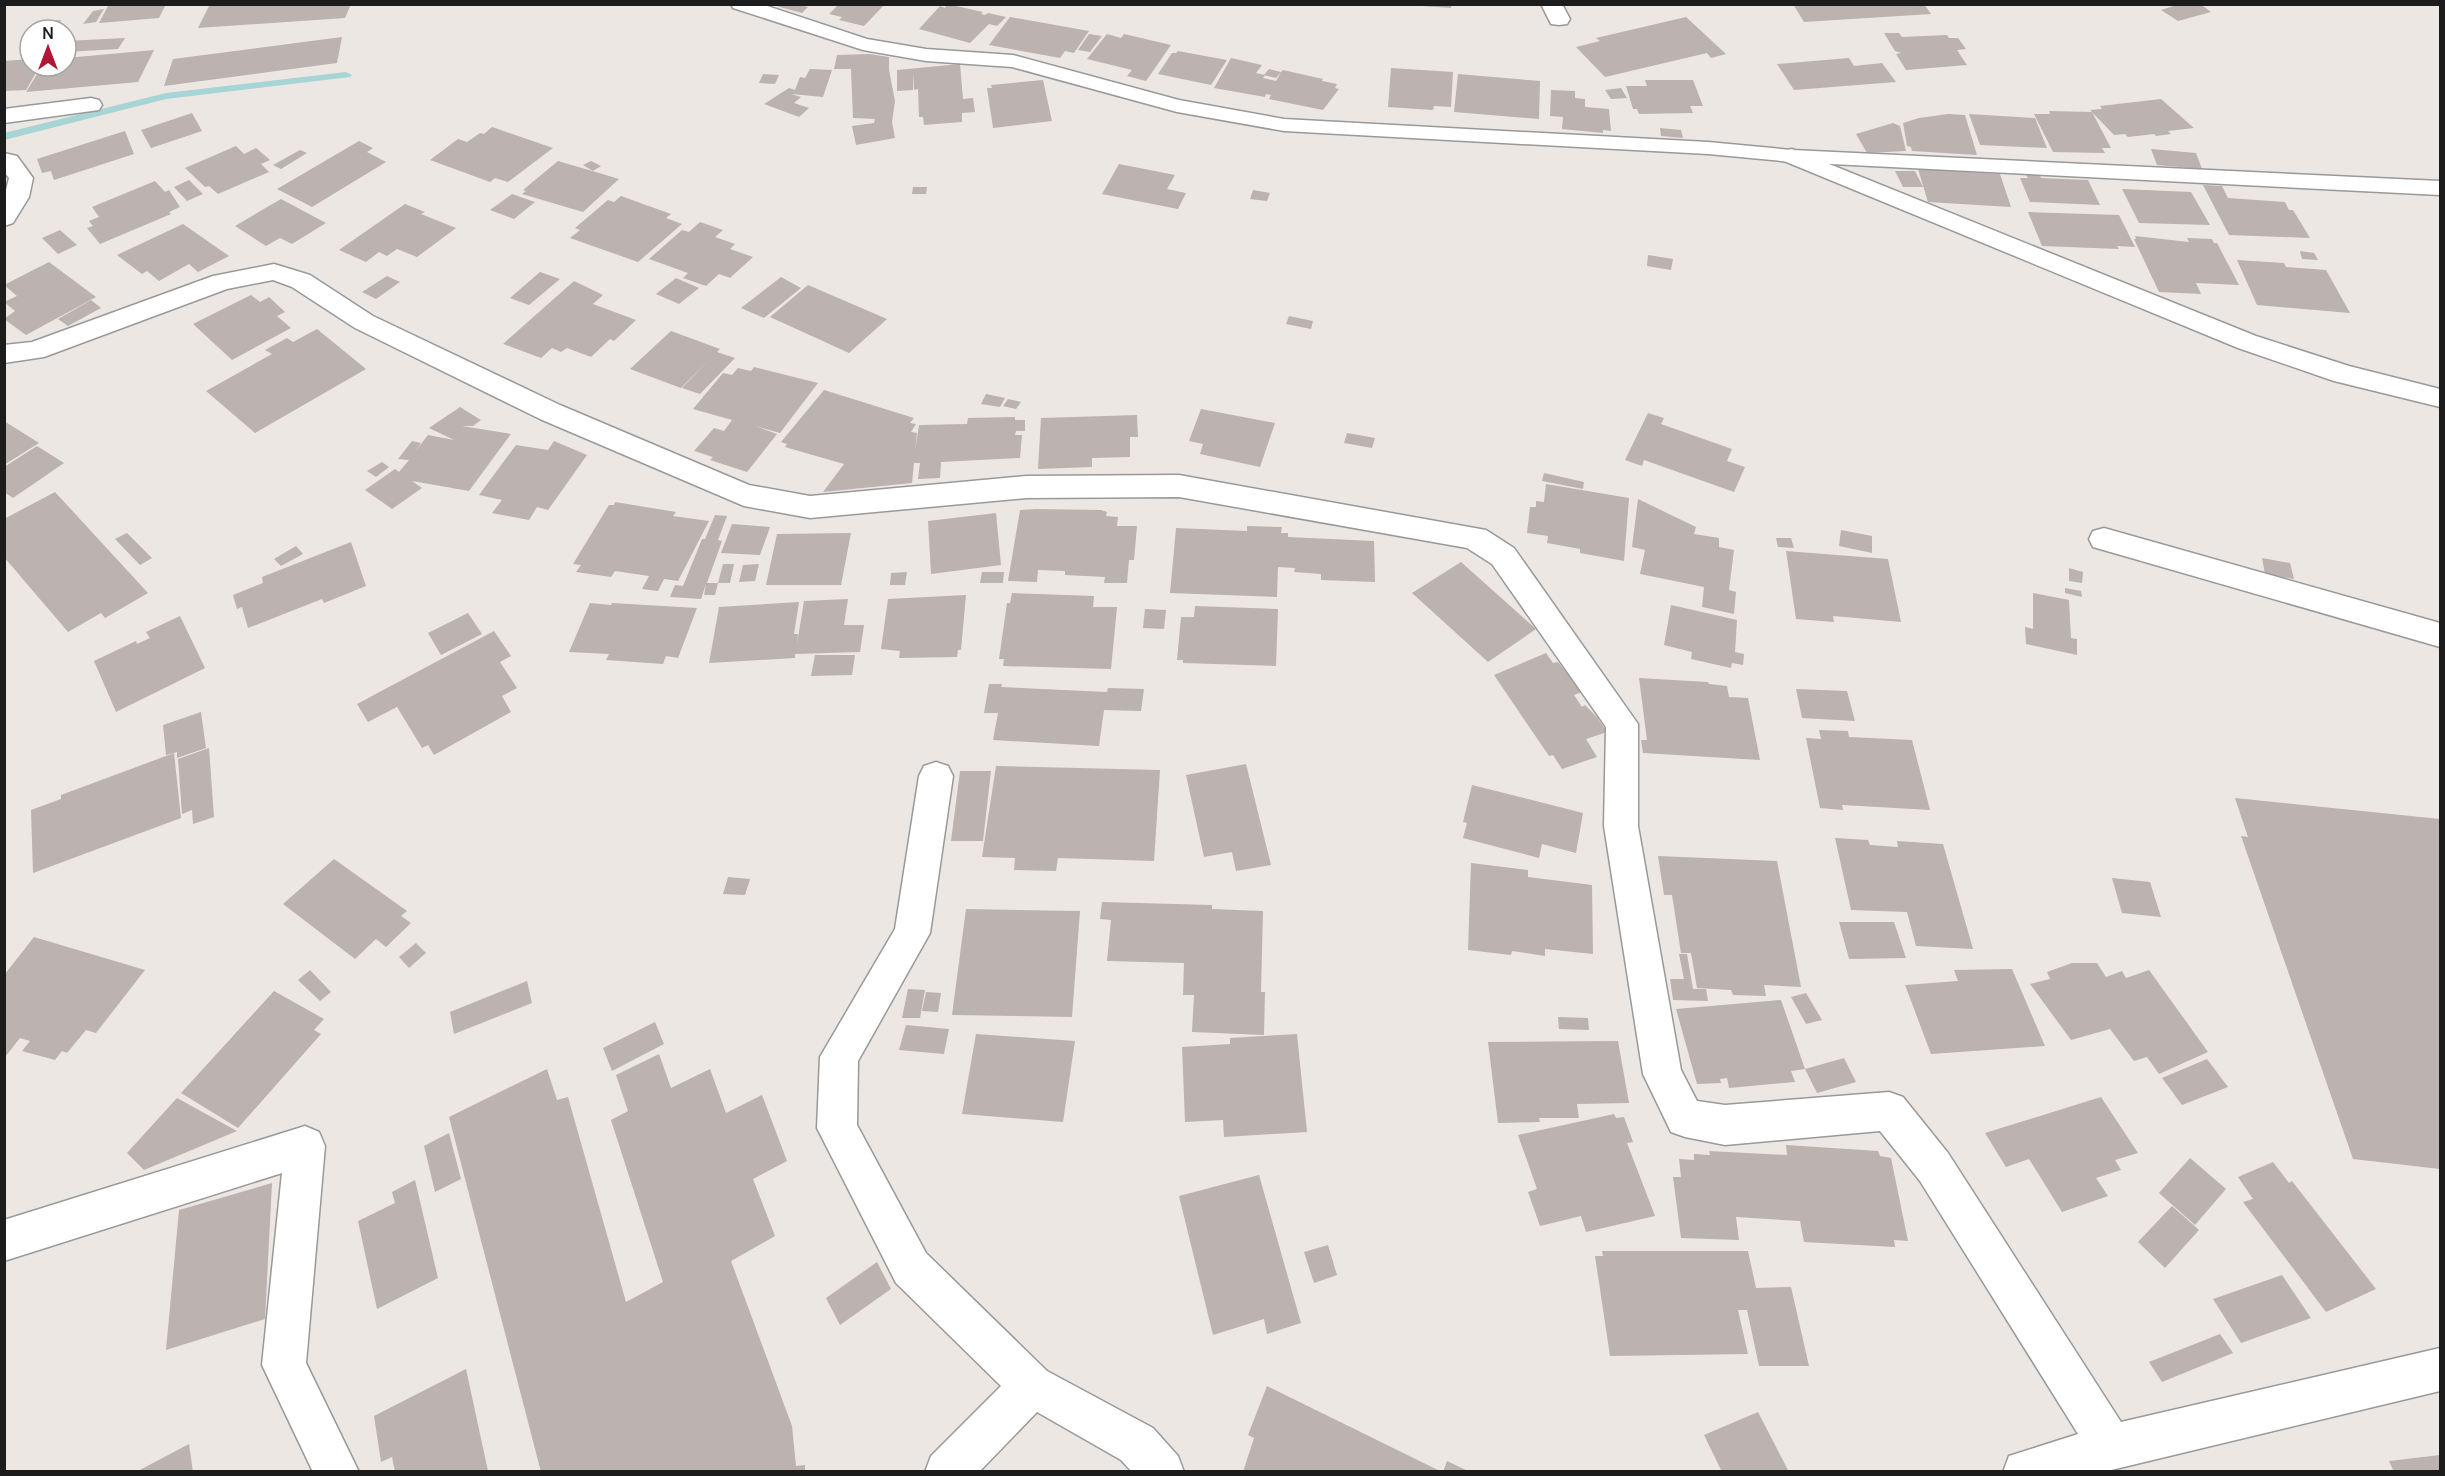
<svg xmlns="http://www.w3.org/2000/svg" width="2445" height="1476" font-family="Manrope,sans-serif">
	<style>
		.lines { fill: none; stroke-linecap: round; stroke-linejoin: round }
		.stream { fill: #a7d4d5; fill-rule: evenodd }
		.building { fill: #bcb2b0 }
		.service-casing { stroke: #999; stroke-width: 3 }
		.minor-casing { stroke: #999; stroke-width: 3 }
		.service { fill: #fff; fill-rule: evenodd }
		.minor { fill: #fff; fill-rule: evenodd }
	</style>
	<rect width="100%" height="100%" fill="#ece7e2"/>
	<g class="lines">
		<!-- stream -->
		<polygon class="stream" points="346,72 352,75 350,77 166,99 4,140 4,133 166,93"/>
	</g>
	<!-- building -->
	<g class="building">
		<polygon points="109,4 166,4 159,18 99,23"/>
		<polygon points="210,4 351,4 345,18 198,28"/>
		<polygon points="769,4 795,4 808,7 802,13"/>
		<polygon points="839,4 885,4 864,26 839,20 842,17 829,14"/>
		<polygon points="947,4 983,12 981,14 985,15 988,13 1006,17 997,26 989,24 970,43 919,29 940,6 945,8"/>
		<polygon points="1422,4 1451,4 1451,8 1422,6"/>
		<polygon points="1793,4 1924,4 1931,14 1804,22"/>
		<polygon points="2180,4 2200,4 2211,12 2178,21 2161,10"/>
		<polygon points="104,9 96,22 83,24 93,11"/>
		<polygon points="1010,17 1089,31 1074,53 1065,51 1060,58 989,45"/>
		<polygon points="1686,17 1726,54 1711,58 1707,53 1605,77 1576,47 1600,41 1596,38"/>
		<polygon points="61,20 57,27 45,28 49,21"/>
		<polygon points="1884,33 1899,33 1902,37 1947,35 1949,38 1958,38 1966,49 1957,50 1967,65 1906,70 1896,54 1901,53 1895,51"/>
		<polygon points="1089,34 1102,36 1090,52 1078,50"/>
		<polygon points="1107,34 1121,38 1124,34 1171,45 1146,81 1127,76 1132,70 1087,59"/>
		<polygon points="342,37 337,63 164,86 173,59"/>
		<polygon points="125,38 118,49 66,52 66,41"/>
		<polygon points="154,50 138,82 26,92 42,66 66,66 66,58"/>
		<polygon points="1178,51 1227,60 1211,85 1158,74 1172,53 1176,53"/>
		<polygon points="869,54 889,57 889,70 895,101 892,122 895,138 856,145 852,126 874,123 875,119 853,118 851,69 834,69 837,55"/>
		<polygon points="1231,58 1262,65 1256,73 1265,75 1263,78 1276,81 1281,72 1276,78 1264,75 1269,69 1281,72 1283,70 1323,79 1322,81 1337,84 1335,88 1339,89 1323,110 1269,99 1271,95 1266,94 1265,97 1214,88"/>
		<polygon points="1849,58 1854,66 1882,63 1896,82 1794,90 1777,64"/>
		<polygon points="30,59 30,66 40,66 26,90 4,91 4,61"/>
		<polygon points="960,64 963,99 973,98 975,112 962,113 962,122 924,125 923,117 919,117 918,89 914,90 913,72 913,90 897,91 897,70"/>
		<polygon points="1391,68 1453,72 1451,107 1434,106 1433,110 1388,107"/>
		<polygon points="810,69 832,70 823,97 791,94 801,97 794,103 809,108 799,117 764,104 789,88 795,90 800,77 805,78"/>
		<polygon points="763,74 779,75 775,84 759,83"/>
		<polygon points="1458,74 1540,81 1539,119 1454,112"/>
		<polygon points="1043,80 1052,121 993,128 987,88 992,88 991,85"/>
		<polygon points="1645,80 1693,80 1703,106 1690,106 1693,113 1639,114 1637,109 1633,109 1626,86 1647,86"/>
		<polygon points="1621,88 1627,98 1611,99 1605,90"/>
		<polygon points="1551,90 1575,91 1575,98 1585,99 1585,107 1609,109 1611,131 1603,130 1603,133 1562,129 1563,117 1550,116"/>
		<polygon points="2161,99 2194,128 2168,131 2171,134 2156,136 2154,134 2128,137 2125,134 2114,135 2090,110 2102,109 2100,106"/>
		<polygon points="2049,111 2092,112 2111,148 2102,148 2105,153 2053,152 2034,114 2050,114"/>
		<polygon points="192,113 202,131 151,148 141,130"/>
		<polygon points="1948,114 1965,115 1977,155 1912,151 1911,147 1907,146 1903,123 1919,118"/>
		<polygon points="1969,114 2035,118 2047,148 1980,145"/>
		<polygon points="1893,123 1900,126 1906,151 1867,153 1856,134"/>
		<polygon points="492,127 553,148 508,182 495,178 490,182 430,160 458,139 467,142 480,133 484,134"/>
		<polygon points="1660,128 1681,130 1683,138 1661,136"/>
		<polygon points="125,131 134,154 54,180 51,171 42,173 37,159"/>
		<polygon points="359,141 373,148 367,152 386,162 312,207 277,189"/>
		<polygon points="236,146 244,154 256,148 270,160 261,164 269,172 218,194 209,186 205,187 185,168"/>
		<polygon points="2151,149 2196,153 2202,169 2157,165"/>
		<polygon points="300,150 307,153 281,169 273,165"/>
		<polygon points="558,161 599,173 619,179 583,212 522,194 526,191 523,190"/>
		<polygon points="591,161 601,166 593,171 583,165"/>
		<polygon points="1119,164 1175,175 1167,189 1186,193 1178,209 1102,194"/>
		<polygon points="1918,169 2000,174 2011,207 1928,202"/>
		<polygon points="1895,171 1915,171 1923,187 1903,187"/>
		<polygon points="2026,175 2040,175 2041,178 2088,180 2100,205 2030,202 2020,178 2028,178"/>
		<polygon points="189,180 203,194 187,201 174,187"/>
		<polygon points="155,181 165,192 169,190 180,207 169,212 171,214 100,244 87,228 93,226 89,221 99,217 92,207"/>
		<polygon points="2203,185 2222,186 2228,198 2285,202 2289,210 2293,210 2310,238 2229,235"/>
		<polygon points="913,187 927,187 926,194 912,194"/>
		<polygon points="2122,189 2191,192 2210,225 2139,223"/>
		<polygon points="1253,190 1270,193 1267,201 1250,199"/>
		<polygon points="512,194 535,202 514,219 490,210"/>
		<polygon points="621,196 671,214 666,218 682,224 638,262 570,238 580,230 575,228 608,200 614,202"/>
		<polygon points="281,199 326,223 292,244 280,238 266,246 235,226"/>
		<polygon points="405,204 425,212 421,214 456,228 417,257 397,249 387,256 379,252 366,262 339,250"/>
		<polygon points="2028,212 2119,215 2135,247 2117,246 2119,249 2042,246"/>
		<polygon points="700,222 723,230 715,237 735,244 730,249 753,257 730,278 719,274 706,286 683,278 688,273 649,259 682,230 689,232"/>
		<polygon points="183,224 229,256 198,272 189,264 159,281 147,271 142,274 117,255"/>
		<polygon points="60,230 77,245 58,254 42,238"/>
		<polygon points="2135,236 2189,242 2187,238 2212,239 2214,243 2217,243 2239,285 2196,283 2201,294 2159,292 2134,239 2136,239"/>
		<polygon points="2300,251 2314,253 2318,260 2302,259"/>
		<polygon points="1648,255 1673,259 1671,270 1647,266"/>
		<polygon points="2237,260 2284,263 2286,267 2326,270 2350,313 2257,305"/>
		<polygon points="49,262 96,297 26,335 4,319 15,311 4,302 17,296 4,285"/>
		<polygon points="540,272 560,279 529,305 510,298"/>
		<polygon points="387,276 400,282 376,299 362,292"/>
		<polygon points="781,277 801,288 764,318 741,308"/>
		<polygon points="676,278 699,288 679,304 656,294"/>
		<polygon points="574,281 603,295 593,304 636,320 614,341 610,339 591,357 567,348 561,352 552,348 541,358 503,344"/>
		<polygon points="808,285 887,319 849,353 770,317"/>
		<polygon points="251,295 260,302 269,297 285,312 277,316 291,328 232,360 193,324"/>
		<polygon points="91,300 101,308 68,326 58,319"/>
		<polygon points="1289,316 1313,321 1311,329 1286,324"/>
		<polygon points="317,329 366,369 255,433 206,391 272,354 265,350 287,338 293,342"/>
		<polygon points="671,331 720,349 717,352 735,358 700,394 682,388 708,361 681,388 630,369"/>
		<polygon points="754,367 818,383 780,433 755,426 777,434 747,472 710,460 713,457 694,451 714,428 724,431 732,420 693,409 723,373 732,375 738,368 751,371"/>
		<polygon points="824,390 914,418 910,423 916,424 911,432 917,433 915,451 919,425 967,424 968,418 1015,417 1015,420 1025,420 1025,431 1016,431 1015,435 1022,435 1020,458 941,462 940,478 918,479 920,463 914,463 912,483 823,492 844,464 785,447 787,444 781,442"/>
		<polygon points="986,394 1005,398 1000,407 981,404"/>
		<polygon points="1008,399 1021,402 1016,409 1003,406"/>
		<polygon points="460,407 481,420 473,426 462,426 511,434 469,491 412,481 422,488 392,509 365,490 395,469 399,472 409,460 398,459 412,441 421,443 414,453 428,435 454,440 429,428"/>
		<polygon points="1201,409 1275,423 1260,467 1200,454 1203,444 1189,441"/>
		<polygon points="1648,413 1664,418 1661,424 1732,449 1727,461 1745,467 1734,492 1644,460 1642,466 1625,460"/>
		<polygon points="1137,415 1138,437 1130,437 1130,457 1092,458 1092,467 1038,469 1041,418"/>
		<polygon points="4,421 39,443 4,465"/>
		<polygon points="1347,433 1375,438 1372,448 1344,443"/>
		<polygon points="554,441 587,455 548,510 537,507 529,520 492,513 502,500 479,495 516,445 548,450"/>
		<polygon points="37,446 64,463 13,498 4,492 4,467"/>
		<polygon points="382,462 389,467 376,477 367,471"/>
		<polygon points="1544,473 1584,482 1583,489 1542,481"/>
		<polygon points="1546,484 1629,498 1624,561 1580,553 1580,549 1547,543 1548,536 1527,533 1530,507 1536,507 1536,501 1544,502"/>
		<polygon points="55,492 148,593 105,618 101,613 68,632 4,557 4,519"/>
		<polygon points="1638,499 1696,527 1694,534 1719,538 1719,547 1734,550 1729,590 1736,592 1734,614 1702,607 1704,587 1640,574 1645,550 1632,547"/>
		<polygon points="615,502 676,512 673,516 709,521 678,581 664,579 658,591 642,589 649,576 615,571 611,577 576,572 581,565 573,564 609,505 614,505"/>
		<polygon points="1036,509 1101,510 1107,512 1106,516 1118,517 1117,526 1137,526 1134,560 1129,560 1127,583 1104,583 1105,577 1065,575 1065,571 1038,570 1037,582 1008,581 1020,510"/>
		<polygon points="996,513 1001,565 931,574 928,521"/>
		<polygon points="715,515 727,516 718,540 722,541 707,583 718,583 715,595 704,595 706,584 701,599 670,597 675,585 683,586 702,539 705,539"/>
		<polygon points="732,524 770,527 760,555 721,553"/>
		<polygon points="1247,526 1282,527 1281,533 1288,533 1288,537 1374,541 1375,582 1321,580 1321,574 1294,572 1295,568 1278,567 1277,597 1170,593 1176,528 1247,531"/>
		<polygon points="1841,530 1872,536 1872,553 1839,546"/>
		<polygon points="127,533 152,558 140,565 115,539"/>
		<polygon points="851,533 841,585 766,585 777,534"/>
		<polygon points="1776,538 1791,538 1794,548 1778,547"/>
		<polygon points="351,542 366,586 324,603 322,599 248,628 242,607 237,609 233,595 263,583 262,577"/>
		<polygon points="296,546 303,554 281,566 274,559"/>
		<polygon points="1786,551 1888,559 1901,622 1833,616 1834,622 1796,619"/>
		<polygon points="2262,558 2290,563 2294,579 2265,574"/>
		<polygon points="1461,562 1536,629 1488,662 1412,593"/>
		<polygon points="723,564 734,564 730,583 718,583"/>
		<polygon points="759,564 755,581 739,582 743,565"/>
		<polygon points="2069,568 2083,572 2082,583 2069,581"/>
		<polygon points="907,572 905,585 890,585 891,573"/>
		<polygon points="982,572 1004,572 1003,583 980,583"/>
		<polygon points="2065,588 2081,591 2082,597 2065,593"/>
		<polygon points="1012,593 1094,596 1093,607 1117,607 1111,669 1003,666 1004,659 999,659 1007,603 1010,603"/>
		<polygon points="2033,593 2069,600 2071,638 2077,639 2077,655 2026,644 2025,627 2033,629"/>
		<polygon points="966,595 961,650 958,650 957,657 899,658 900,651 881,649 888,599"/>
		<polygon points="848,599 844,625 864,625 860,652 795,654 795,658 709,663 719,607 799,602 794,634 798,634 797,644 804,601"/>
		<polygon points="590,603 611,605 612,603 697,608 678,658 666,656 663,664 606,660 609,654 569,652"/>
		<polygon points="1671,605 1737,620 1735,652 1744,654 1743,665 1732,663 1731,668 1691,659 1692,652 1664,645"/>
		<polygon points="1195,606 1278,609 1276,666 1183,663 1183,660 1177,660 1181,617 1194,617"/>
		<polygon points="1145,609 1166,610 1164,629 1143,628"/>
		<polygon points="468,613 482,634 441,655 428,633"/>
		<polygon points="180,616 205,668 116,712 94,661 136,641 137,644 150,638 146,632"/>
		<polygon points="494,631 511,656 500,662 517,688 502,696 511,712 434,755 428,745 422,748 397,707 368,722 357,704"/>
		<polygon points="1546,653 1553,663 1558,662 1582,692 1574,695 1582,707 1585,705 1597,717 1607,732 1586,739 1597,757 1562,769 1553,755 1549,756 1494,675"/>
		<polygon points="815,655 855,655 852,675 811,676"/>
		<polygon points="1639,678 1708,682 1709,684 1727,686 1729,697 1748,698 1760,760 1643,753 1641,740 1647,740"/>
		<polygon points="989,684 1002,684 1001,687 1107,692 1108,688 1144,689 1141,711 1104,710 1099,746 993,740 998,713 984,713"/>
		<polygon points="1796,689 1847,691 1855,721 1802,718"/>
		<polygon points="201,712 206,748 177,758 177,752 166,755 163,725"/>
		<polygon points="1819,730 1848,731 1849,737 1912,740 1930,810 1842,805 1843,810 1820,808 1806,738 1821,739"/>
		<polygon points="209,748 214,817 193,824 192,810 182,814 178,759"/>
		<polygon points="174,753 181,818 33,873 31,810 61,799 61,795"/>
		<polygon points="1246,764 1271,865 1236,871 1232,852 1204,857 1186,775"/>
		<polygon points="996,766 1160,770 1154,861 1058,858 1056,871 1014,870 1015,858 982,857"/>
		<polygon points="960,771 991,771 983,841 951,841"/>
		<polygon points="1472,785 1583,813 1576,853 1542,844 1539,858 1463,838 1467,823 1463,822"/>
		<polygon points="2235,798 2440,819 2440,1169 2353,1159 2241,836 2248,837"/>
		<polygon points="1835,838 1868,840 1870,845 1898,847 1897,841 1943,844 1973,949 1916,946 1907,912 1851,910"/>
		<polygon points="1658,856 1777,861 1801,987 1764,985 1766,996 1733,995 1731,990 1697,988 1691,953 1681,953 1672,895 1664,895"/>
		<polygon points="334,859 407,911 401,916 411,923 386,947 376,939 355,959 283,904"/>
		<polygon points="1471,863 1528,870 1528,877 1592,885 1593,954 1545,949 1545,956 1512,951 1511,955 1468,950"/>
		<polygon points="728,877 750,879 745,895 723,894"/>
		<polygon points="2112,878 2150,882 2161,917 2122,913"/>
		<polygon points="1102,902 1212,905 1212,909 1263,911 1261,992 1265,992 1264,1035 1192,1032 1194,995 1183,995 1184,963 1107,961 1111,920 1100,919"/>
		<polygon points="966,909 1080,911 1072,1017 952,1015"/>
		<polygon points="1839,922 1894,922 1906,958 1849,959"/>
		<polygon points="34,937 145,970 96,1033 86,1030 67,1053 62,1051 55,1060 22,1051 30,1041 20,1038 5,1057 5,974"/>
		<polygon points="416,943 426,953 409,968 399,957"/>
		<polygon points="1679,954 1687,954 1693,989 1706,989 1708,1001 1673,1000 1670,979 1684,979"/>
		<polygon points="2072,963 2097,963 2106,977 2122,971 2126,978 2149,970 2208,1052 2159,1074 2147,1057 2134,1061 2110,1029 2071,1040 2030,984 2050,979 2047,972"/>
		<polygon points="2012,969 2045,1046 1931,1054 1905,985 1958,981 1954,970"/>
		<polygon points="310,970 331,992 320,1001 298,980"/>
		<polygon points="527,981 532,1003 454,1034 450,1012"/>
		<polygon points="908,989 925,990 920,1018 902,1018"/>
		<polygon points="274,991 324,1019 314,1030 321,1034 238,1128 181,1093"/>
		<polygon points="926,992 941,993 938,1012 922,1011"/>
		<polygon points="1806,993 1822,1020 1806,1024 1791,997"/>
		<polygon points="1781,1000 1805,1069 1791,1071 1795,1082 1729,1088 1727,1078 1720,1079 1721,1083 1697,1084 1676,1009"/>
		<polygon points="1558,1017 1588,1018 1589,1030 1559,1029"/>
		<polygon points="655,1022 664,1044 612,1071 603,1048"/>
		<polygon points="906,1025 949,1029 944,1054 899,1050"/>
		<polygon points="976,1034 1075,1041 1063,1122 962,1114"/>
		<polygon points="1297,1034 1307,1132 1224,1137 1223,1120 1185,1122 1182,1047 1230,1044 1230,1038"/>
		<polygon points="1618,1041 1629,1103 1577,1104 1579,1118 1539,1118 1540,1122 1498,1123 1488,1042"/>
		<polygon points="659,1054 671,1088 710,1069 726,1113 762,1095 787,1161 753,1179 775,1236 731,1261 792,1426 796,1466 805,1465 805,1472 541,1472 449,1117 547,1069 557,1100 568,1097 626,1302 663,1282 611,1120 628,1111 616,1075"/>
		<polygon points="1844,1058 1856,1082 1817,1093 1805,1069"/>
		<polygon points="2207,1059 2228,1087 2182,1105 2162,1078"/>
		<polygon points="2101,1097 2138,1153 2115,1160 2121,1170 2096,1178 2108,1196 2062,1212 2029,1159 2006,1167 1985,1133"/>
		<polygon points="177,1098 237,1131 144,1170 127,1153"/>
		<polygon points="1614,1114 1616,1118 1624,1117 1633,1142 1627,1143 1655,1216 1586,1232 1581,1216 1540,1226 1528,1192 1537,1189 1518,1135"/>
		<polygon points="449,1133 461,1179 435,1192 424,1146"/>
		<polygon points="1786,1145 1878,1151 1880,1156 1891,1158 1908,1241 1894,1240 1895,1247 1804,1242 1800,1221 1736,1217 1739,1240 1681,1238 1673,1177 1681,1177 1679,1159 1694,1160 1694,1154 1710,1155 1709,1151 1787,1155"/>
		<polygon points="2190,1158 2226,1189 2195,1225 2159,1193"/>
		<polygon points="2273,1162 2289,1183 2292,1181 2376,1289 2326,1312 2243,1202 2253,1199 2238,1177"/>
		<polygon points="1259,1175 1301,1323 1267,1334 1264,1319 1213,1335 1179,1196"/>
		<polygon points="415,1180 438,1278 377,1309 358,1221 395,1203 392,1192"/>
		<polygon points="272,1183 265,1319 166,1350 179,1210"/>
		<polygon points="2172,1206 2199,1230 2165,1268 2138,1242"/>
		<polygon points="1328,1245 1337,1275 1314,1283 1304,1252"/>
		<polygon points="1602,1251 1748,1251 1756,1288 1791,1287 1809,1366 1759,1366 1747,1310 1738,1310 1748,1354 1610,1356 1595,1256 1603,1256"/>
		<polygon points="877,1262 891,1289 840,1325 826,1298"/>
		<polygon points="2282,1275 2311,1318 2241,1343 2213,1299"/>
		<polygon points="2220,1334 2233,1353 2162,1382 2149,1362"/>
		<polygon points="466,1369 488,1471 395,1472 392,1457 381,1462 374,1416"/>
		<polygon points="1267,1386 1442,1472 1243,1472 1254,1438 1248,1435"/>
		<polygon points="1758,1412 1789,1472 1722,1472 1704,1435"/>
		<polygon points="189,1444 193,1472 136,1472"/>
		<polygon points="2440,1455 2440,1472 2394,1472 2389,1461"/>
		<polygon points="1447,1461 1470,1472 1443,1472"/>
	</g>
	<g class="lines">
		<defs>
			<polygon id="service" points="731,4 761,4 867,39 926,49 1013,55 1179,100 1284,119 1708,142 1792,150 2440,181 2440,195 1792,162 1708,154 1284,131 1177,112 1012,67 926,61 863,50 733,8"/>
			<g id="minor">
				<polygon points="1541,4 1562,4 1570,19 1567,24 1559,25 1551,24"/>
				<polygon points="91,98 99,100 102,105 99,110 4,123 4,109"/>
				<polygon points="1792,149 2256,336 2349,366 2440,389 2440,407 2334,381 2238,348 1784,161 1780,156 1784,151"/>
				<polygon points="4,153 17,156 33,178 29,197 13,223 4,226 4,198 9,178 4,172"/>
				<polygon points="274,264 310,275 373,316 560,405 749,485 810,496 1026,476 1179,475 1486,530 1514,548 1638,724 1638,826 1681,1070 1697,1101 1725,1105 1889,1092 1903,1097 1948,1153 2121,1422 2440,1348 2440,1391 2103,1472 2003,1472 2009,1456 2078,1434 1920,1181 1880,1131 1725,1145 1685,1137 1671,1132 1643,1074 1604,826 1606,727 1492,564 1467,548 1179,497 1026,498 810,518 744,506 540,419 355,328 292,287 273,280 227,289 44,357 4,363 4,345 32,342 213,276"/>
				<polygon points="2104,528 2440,623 2440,647 2093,547 2089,539 2093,531"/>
				<polygon points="936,762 948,766 953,776 930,933 858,1061 857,1125 926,1253 1047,1371 1153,1428 1178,1456 1184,1472 1132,1472 1121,1460 1037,1412 979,1472 925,1472 931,1456 1001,1386 896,1283 817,1128 820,1057 895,929 919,776 924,766"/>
				<polygon points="305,1126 319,1132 325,1146 306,1363 359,1472 313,1472 262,1365 282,1173 4,1261 4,1220"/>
			</g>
		</defs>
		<!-- service casing -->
		<use href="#service" class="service-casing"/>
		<!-- minor casing -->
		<use href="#minor" class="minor-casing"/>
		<!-- service -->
		<use href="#service" class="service"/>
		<!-- minor -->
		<use href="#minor" class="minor"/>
	</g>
	<!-- border -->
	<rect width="2445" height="1476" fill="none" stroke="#1c1c1c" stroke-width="12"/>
	<!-- north arrow -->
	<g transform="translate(48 48)"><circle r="28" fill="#ffffff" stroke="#a4a4a4" stroke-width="1.5"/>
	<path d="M0-4.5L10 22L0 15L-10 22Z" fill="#b11736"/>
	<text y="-9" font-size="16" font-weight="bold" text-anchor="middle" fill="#1c1c1c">N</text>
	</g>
</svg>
